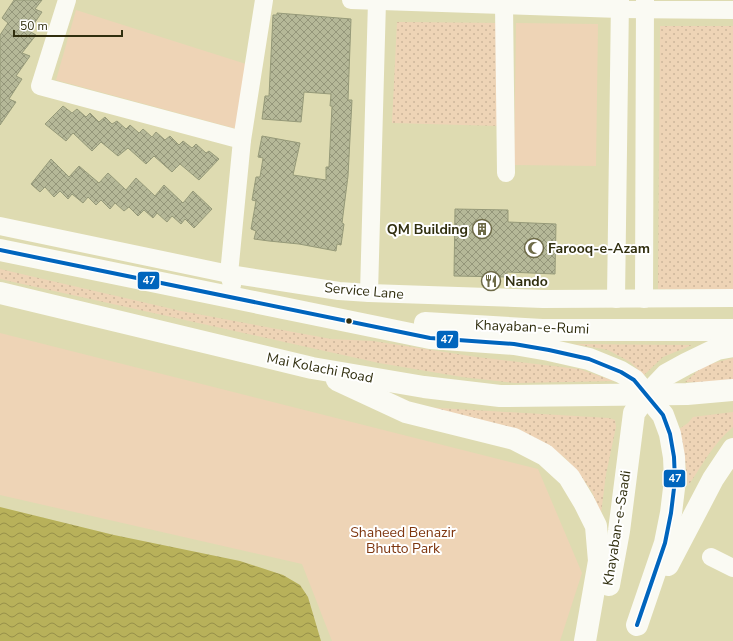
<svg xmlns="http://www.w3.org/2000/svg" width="733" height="641" font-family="'Nunito Sans',sans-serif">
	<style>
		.grass { fill: url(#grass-dots) }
		.green { fill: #eed4b6 }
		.water { fill: url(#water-waves) }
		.building { fill: url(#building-cross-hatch); stroke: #969a79 }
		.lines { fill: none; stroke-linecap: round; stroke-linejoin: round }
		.minor { stroke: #fafaf3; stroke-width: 18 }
		.major { stroke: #fafaf3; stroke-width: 22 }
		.bus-1-casing { stroke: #fff; stroke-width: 7 }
		.bus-1 { stroke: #0065bd; stroke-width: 4 }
		.bus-dot { fill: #312f0f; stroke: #fff; stroke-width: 1.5 }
		.labels { text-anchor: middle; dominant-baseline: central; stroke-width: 4; stroke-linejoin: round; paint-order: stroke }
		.poi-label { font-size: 14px; font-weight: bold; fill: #312f0f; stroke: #fff; text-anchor: start }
		.street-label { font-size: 14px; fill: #312f0f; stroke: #fff }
		.park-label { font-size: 14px; fill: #7e360f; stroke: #fff }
		.line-badge { stroke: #fff; stroke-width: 1.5 }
		.badge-label { font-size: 11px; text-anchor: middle; font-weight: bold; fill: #fff }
	</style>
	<defs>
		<pattern id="grass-dots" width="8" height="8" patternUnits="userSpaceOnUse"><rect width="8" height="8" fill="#eed4b6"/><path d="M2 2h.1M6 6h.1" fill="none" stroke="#cdb69b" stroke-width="1.8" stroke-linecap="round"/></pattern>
		<pattern id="water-waves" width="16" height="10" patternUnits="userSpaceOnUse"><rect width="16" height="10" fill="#b8b15a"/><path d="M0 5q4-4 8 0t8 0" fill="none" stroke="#969049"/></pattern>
		<pattern id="building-cross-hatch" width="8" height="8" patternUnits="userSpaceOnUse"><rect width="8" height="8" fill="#b5b898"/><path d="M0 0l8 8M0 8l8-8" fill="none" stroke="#94967a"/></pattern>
	</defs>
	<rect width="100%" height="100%" fill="#dedbb1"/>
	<!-- grass -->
	<g class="grass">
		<polygon points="397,22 502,23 499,126 392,123"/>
		<polygon points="660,26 733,26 733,289 658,289"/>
		<polygon points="0,269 181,311 331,339 373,341 477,357 579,369 614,381 515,383 462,377 379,363 0,279"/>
		<polygon points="575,344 692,345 663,357 644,375 630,362 608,350"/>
		<polygon points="733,358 733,380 712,383 685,382 703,366"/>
		<polygon points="422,407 609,418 615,420 616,427 606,474 601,514 592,492 578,472 564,457 546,445"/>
		<path d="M733,412V427C712,445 703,464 688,486L684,452L679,429L688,423L693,417Z"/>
	</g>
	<!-- green -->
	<g class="green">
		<polygon points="76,10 246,64 237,129 56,80"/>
		<polygon points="516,23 598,24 596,166 514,165"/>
		<polygon points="0,333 538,469 582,573 560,641 332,641 302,564 0,495"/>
	</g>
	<!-- water -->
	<polygon class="water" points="0,507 114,535 240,561 283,575 300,585 308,597 321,641 0,641"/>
	<!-- building -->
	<g class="building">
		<polygon points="14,0 42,0 35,9 42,12 29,31 36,35 22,53 30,56 16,76 22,79 9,99 16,102 0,125 0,35 8,23 2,18"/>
		<polygon points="277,13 351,19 348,100 352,100 348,176 342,223 344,224 341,245 337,244 336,251 299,244 269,241 254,239 256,231 251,229 256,201 252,200 256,177 260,177 263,158 258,157 262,136 300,143 293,175 326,180 326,167 329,167 332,106 330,106 331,94 304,92 301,122 262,119 265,96 269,96 273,15 277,15"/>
		<polygon points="63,106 72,113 77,109 86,117 90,113 99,122 105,117 112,124 117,121 126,129 130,125 139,133 143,129 152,137 156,132 165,140 170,136 179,145 183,141 192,148 196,144 206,153 209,151 219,159 199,180 180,164 172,172 154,156 146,164 128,148 118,156 101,142 92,151 73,133 66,141 45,124"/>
		<polygon points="51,159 69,177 79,166 99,183 108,173 126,190 136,178 155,196 164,185 183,203 193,191 212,209 194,228 185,219 181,224 172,216 167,222 157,213 153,218 144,210 138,216 129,207 124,211 115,203 110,209 101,200 96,205 88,197 83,203 72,194 68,199 60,191 54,197 45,187 40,192 31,184"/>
		<polygon points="455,209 508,210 508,222 556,224 555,274 507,272 507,277 454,276"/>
	</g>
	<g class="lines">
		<!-- minor -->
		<g class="minor">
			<polyline points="67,0 40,86 242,140"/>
			<polyline points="351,0 620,9 733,10"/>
			<polyline points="504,5 506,173"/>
			<polyline points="0,226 229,274 339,291 369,293 543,299 733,298"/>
			<polyline points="232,285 229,274 242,140 264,0"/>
			<polyline points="369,293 377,1"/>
			<polyline points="616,299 620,0"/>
			<polyline points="644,299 645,0"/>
			<polyline points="711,557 733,568"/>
		</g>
		<!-- major -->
		<g class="major">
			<polyline points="0,250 430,338 514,344 549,350 589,359 621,372 634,380 663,415 670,434 674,457 675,480 671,513 665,543 637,625"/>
			<polyline points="0,293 312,368 424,387 500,396 687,394 733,390"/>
			<polyline points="425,323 542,330 733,330"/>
			<polyline points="337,380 406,412 514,439 545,455 569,477 584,502 596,526 599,561 585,641"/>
			<polyline points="668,565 713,479 733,449"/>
			<polyline points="609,585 619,531 634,413 647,395 666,375 686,364 717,349 733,346"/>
		</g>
		<defs>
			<polyline id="bus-1" points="0,250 430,338 514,344 549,350 589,359 621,372 634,380 663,415 670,434 674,457 675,480 671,513 665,543 637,625"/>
		</defs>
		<!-- bus-1 casing -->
		<use href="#bus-1" class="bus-1-casing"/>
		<!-- bus-1 -->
		<use href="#bus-1" class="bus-1"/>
	</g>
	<!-- icons -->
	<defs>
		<symbol id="building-ring" viewBox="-11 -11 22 22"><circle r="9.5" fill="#fff" stroke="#6e6b48" stroke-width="1.5"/><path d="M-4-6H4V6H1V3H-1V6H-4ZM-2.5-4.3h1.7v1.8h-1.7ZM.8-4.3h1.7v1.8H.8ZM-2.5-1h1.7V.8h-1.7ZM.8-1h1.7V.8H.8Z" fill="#6e6b48"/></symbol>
		<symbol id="mosque-ring" viewBox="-11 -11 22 22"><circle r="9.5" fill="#fff" stroke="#6e6b48" stroke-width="1.5"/><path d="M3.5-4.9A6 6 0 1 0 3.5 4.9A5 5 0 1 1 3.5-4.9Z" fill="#6e6b48"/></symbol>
		<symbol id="restaurant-ring" viewBox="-11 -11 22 22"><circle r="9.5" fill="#fff" stroke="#6e6b48" stroke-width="1.5"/><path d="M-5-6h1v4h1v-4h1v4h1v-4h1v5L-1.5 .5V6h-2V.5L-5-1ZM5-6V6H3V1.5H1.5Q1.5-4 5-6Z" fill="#6e6b48"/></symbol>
	</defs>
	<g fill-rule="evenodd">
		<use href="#building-ring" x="471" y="218" width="22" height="22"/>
		<use href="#mosque-ring" x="523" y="237" width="22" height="22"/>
		<use href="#restaurant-ring" x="480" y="270" width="22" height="22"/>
	</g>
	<!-- markers -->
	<circle class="bus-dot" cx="349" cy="321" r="3.5"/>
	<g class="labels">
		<!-- poi labels -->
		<g class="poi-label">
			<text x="468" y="229" text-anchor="end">QM Building</text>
			<text x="548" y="248">Farooq-e-Azam</text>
			<text x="505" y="281">Nando</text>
		</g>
		<!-- street labels -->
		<g class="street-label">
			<text transform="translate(364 291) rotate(5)">Service Lane</text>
			<text transform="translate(532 327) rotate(2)">Khayaban-e-Rumi</text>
			<text transform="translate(320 368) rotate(11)">Mai Kolachi Road</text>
			<text transform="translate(617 528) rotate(-81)">Khayaban-e-Saadi</text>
		</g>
		<!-- park labels -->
		<g class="park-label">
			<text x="403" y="532">Shaheed Benazir<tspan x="403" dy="16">Bhutto Park</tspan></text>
		</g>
	</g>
	<g class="line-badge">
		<rect x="137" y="271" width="23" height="19" rx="4" fill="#0065bd"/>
		<rect x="436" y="330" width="23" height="19" rx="4" fill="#0065bd"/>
		<rect x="663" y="469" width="23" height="19" rx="4" fill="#0065bd"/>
	</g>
	<g class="badge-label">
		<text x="149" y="284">47</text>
		<text x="447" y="343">47</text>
		<text x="675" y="482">47</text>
	</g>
	<!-- scale -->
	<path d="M14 30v6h108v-6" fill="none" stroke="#312f0f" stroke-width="2"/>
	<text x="20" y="30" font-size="12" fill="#312f0f" stroke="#ffffff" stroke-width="3" paint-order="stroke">50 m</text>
</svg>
